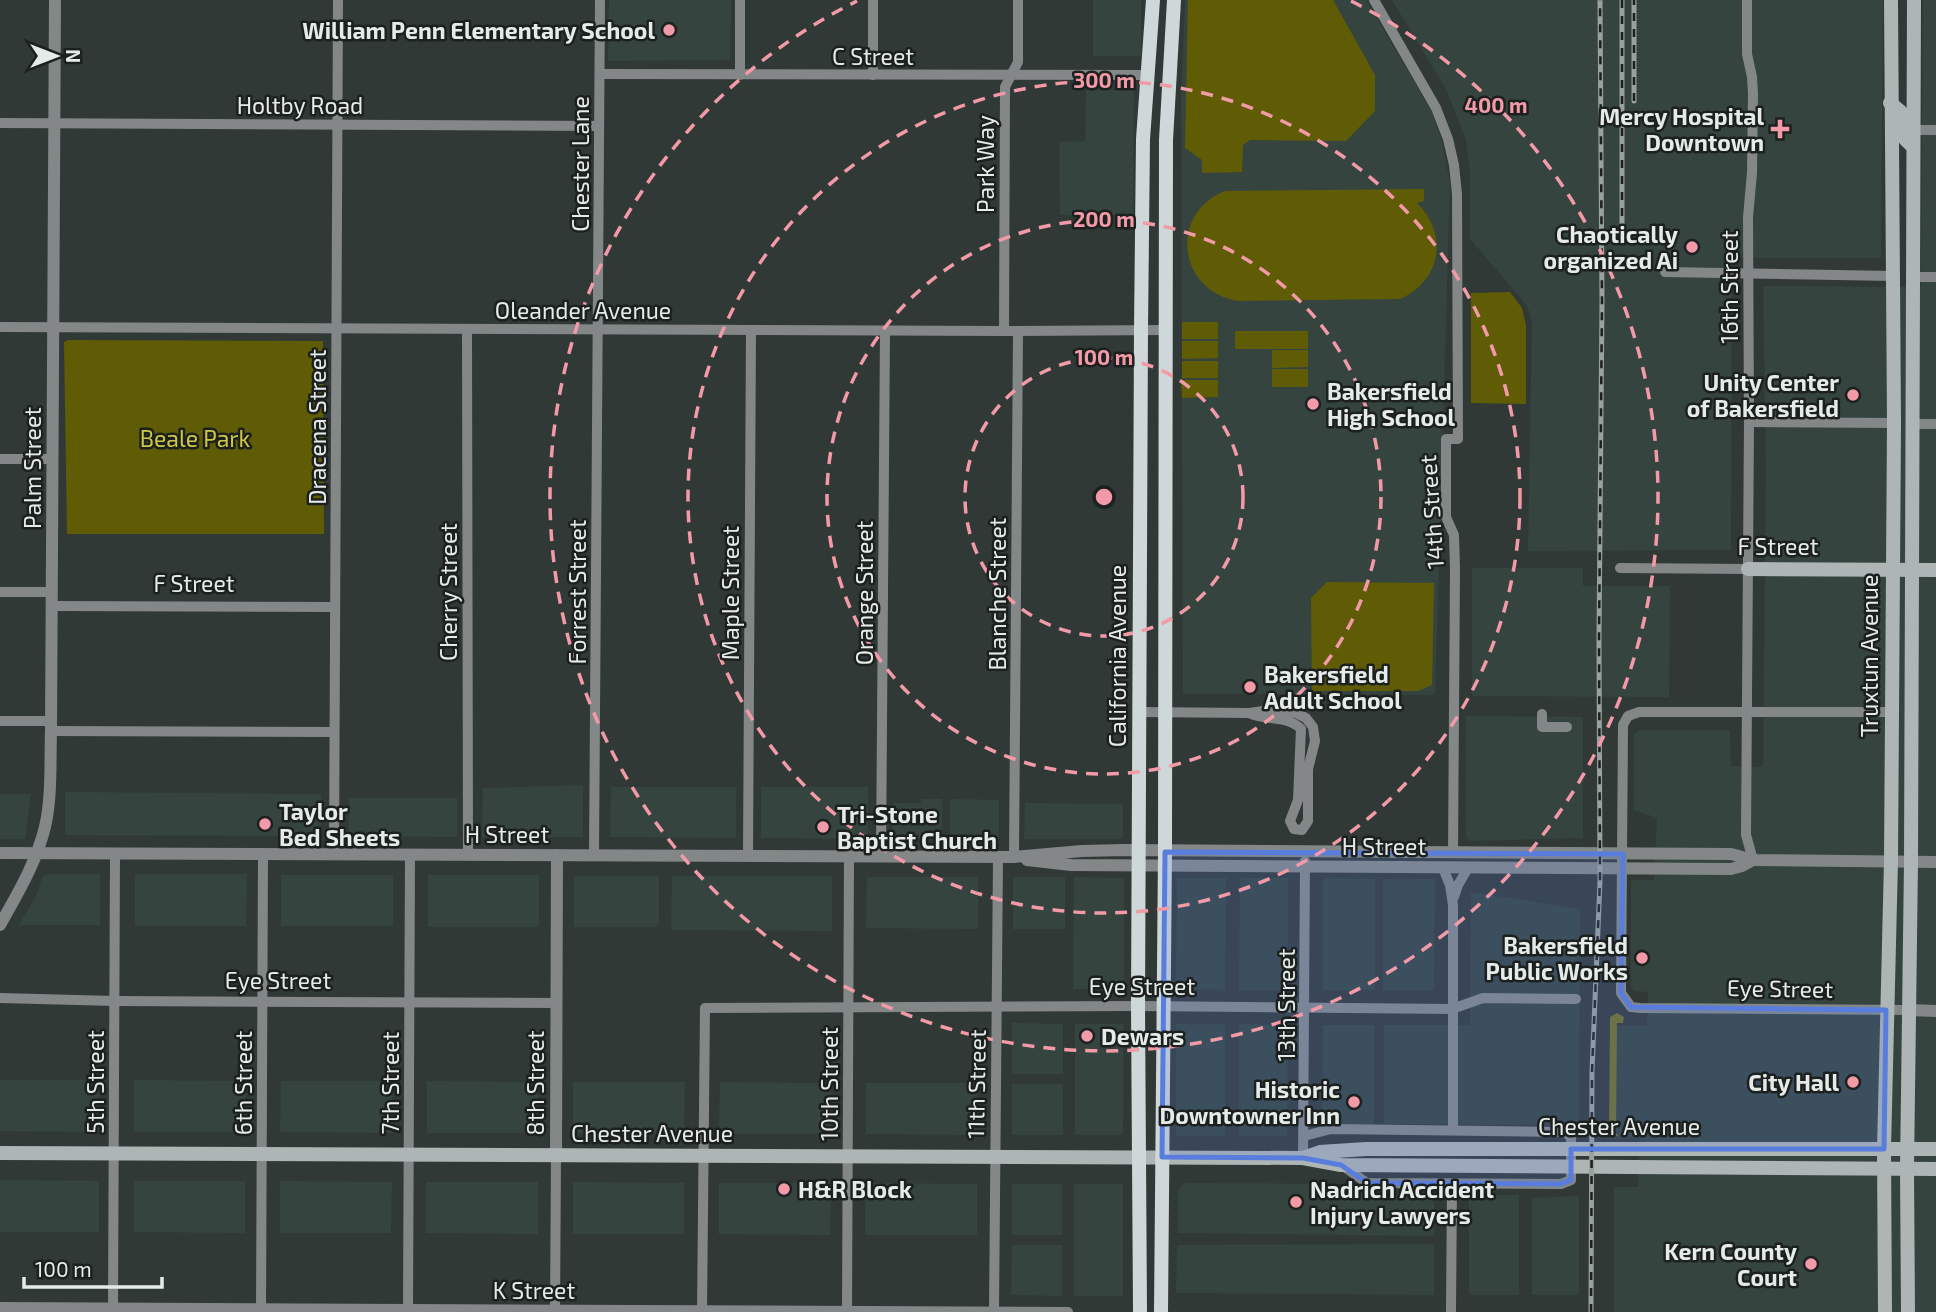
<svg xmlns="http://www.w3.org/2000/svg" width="1936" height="1312" font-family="'Exo 2',sans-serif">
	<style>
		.built { fill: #35443f }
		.green { fill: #605c06 }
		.forest { fill: #726e24 }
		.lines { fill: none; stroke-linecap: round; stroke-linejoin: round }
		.minor { stroke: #838788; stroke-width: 10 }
		.tertiary { stroke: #838788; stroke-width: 12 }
		.secondary { stroke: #adb5b5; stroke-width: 14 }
		.primary { stroke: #ced8d8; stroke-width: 14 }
		.rail-casing { stroke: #99a09d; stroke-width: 5 }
		.rail { stroke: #1c201e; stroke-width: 2.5; stroke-dasharray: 8; stroke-linecap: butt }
		.marked { fill: #597ddd; fill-opacity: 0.2; stroke: #597ddd; stroke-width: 5; stroke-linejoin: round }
		.ring { fill: none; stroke: #f39aa8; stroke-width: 3.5; stroke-dasharray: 12 9 }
		.poi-dot { fill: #f39aa8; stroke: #1c201e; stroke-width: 2.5 }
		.labels { text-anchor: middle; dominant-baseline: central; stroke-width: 5; stroke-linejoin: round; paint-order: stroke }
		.poi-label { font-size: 23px; font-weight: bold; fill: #e5ebe9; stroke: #1c201e; text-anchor: end }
		.street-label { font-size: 23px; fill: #e5ebe9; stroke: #1c201e }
		.park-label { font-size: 23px; fill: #cfc845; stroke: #1c201e }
		.centre { fill: #f39aa8; stroke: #1c201e; stroke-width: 3.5 }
		.ring-label { font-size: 21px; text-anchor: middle; font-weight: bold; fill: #f39aa8; stroke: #1c201e; stroke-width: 5; stroke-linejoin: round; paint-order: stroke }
	</style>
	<rect width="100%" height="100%" fill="#313936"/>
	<!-- built -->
	<g class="built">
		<polygon points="609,0 731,0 730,60 608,61"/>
		<rect x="1093" y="0" width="48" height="56"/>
		<polygon points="1185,0 1366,0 1432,112 1442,142 1450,184 1435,695 1183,694 1181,99"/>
		<polygon points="1392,0 1883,0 1881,258 1732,258 1731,550 1528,551 1532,322 1530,313 1524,302 1470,239 1470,172 1466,140 1446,89"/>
		<polygon points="1923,0 1936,0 1936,1312 1614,1312 1614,1187 1638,1187 1640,1138 1614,1138 1615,1026 1647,1026 1648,992 1635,991 1631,987 1631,880 1654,880 1657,818 1634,810 1634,734 1641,730 1730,730 1731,766 1763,767 1766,468 1763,286 1921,287"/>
		<polygon points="1086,90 1134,90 1133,215 1060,215 1059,142 1085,141"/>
		<polygon points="1472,568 1583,568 1583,586 1670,586 1669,697 1472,696"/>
		<polygon points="1466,716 1583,717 1583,838 1470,841 1466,837"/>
		<polygon points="583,785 583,837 482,837 483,788"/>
		<polygon points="611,787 736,787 736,838 610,837"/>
		<polygon points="761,787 868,787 868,839 761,838"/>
		<polygon points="65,792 321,794 321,836 65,835"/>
		<polygon points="0,794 31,794 25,839 0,839"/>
		<polygon points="349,798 457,798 457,837 349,836"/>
		<polygon points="921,799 942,799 942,839 893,838 893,803 921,803"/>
		<polygon points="950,799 999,800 999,839 950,839"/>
		<polygon points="1025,803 1123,804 1123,839 1024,839"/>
		<polygon points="46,874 100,874 100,925 19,925 36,896 42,878"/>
		<polygon points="135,874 247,874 246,926 135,926"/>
		<rect x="281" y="875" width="112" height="51"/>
		<rect x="428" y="875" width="111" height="52"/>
		<polygon points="574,876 659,876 659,923 655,927 574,927"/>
		<polygon points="672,876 832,876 832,931 671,930"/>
		<polygon points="867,877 978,877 978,929 866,928"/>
		<rect x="1013" y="877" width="52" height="52"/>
		<polygon points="1074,877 1124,878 1124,989 1073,989"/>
		<polygon points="1177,878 1226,878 1225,990 1176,989"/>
		<polygon points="1240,878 1288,878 1288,990 1239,990"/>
		<polygon points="1323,878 1375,879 1375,990 1323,990"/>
		<polygon points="1383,879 1435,879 1434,990 1383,990"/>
		<polygon points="1471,892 1580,909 1579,1125 1384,1124 1384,1025 1470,1025"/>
		<polygon points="1012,1023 1063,1024 1063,1074 1012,1074"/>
		<polygon points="1075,1024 1124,1024 1123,1135 1075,1135"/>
		<rect x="1176" y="1024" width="49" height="112"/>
		<polygon points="1239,1024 1288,1025 1287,1136 1239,1136"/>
		<polygon points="1323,1025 1374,1025 1374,1125 1322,1125"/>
		<polygon points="0,1080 99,1080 99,1132 0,1131"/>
		<polygon points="134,1080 246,1081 245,1132 134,1132"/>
		<polygon points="281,1081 392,1081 392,1133 280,1132"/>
		<polygon points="427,1081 538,1082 538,1133 427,1133"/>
		<polygon points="573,1082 685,1082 684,1134 573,1133"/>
		<polygon points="720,1082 831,1083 831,1134 719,1134"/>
		<polygon points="866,1083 977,1083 977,1135 866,1134"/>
		<rect x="1012" y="1084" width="51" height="51"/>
		<polygon points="0,1180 99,1181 99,1232 0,1232"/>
		<polygon points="134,1181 245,1181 245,1233 134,1232"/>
		<polygon points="280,1181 392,1182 391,1233 280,1233"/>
		<polygon points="426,1182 538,1182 538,1234 426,1233"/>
		<polygon points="573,1182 684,1183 684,1234 573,1234"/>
		<polygon points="719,1183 831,1183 830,1235 719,1234"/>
		<polygon points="865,1183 977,1184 977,1235 865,1235"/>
		<polygon points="1184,1183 1335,1184 1368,1195 1434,1196 1434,1236 1178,1233 1178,1190"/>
		<rect x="1012" y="1184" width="50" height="51"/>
		<rect x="1074" y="1184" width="49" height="112"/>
		<rect x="1469" y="1195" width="50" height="100"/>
		<polygon points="1579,1196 1579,1295 1532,1295 1532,1198"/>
		<polygon points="1434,1244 1434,1295 1176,1293 1177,1245"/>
		<polygon points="1012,1245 1062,1245 1062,1296 1011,1295"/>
	</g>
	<!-- green -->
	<g class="green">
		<polygon points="1188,0 1333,0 1375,75 1375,111 1346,141 1250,140 1243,145 1242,172 1202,173 1202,160 1185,148"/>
		<path d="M1424,189V201L1417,203C1449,234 1441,281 1400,299L1238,301C1177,291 1169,213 1225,191Z"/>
		<polygon points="1510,292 1522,308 1526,325 1526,404 1471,403 1471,293"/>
		<rect x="1182" y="322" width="36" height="17"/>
		<rect x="1235" y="331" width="73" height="18"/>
		<polygon points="68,340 323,341 324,534 67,534 64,342"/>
		<polygon points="1182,341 1218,341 1218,358 1182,359"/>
		<polygon points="1272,350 1308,350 1308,367 1272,368"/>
		<rect x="1182" y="361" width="36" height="17"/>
		<rect x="1272" y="369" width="36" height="18"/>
		<polygon points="1181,380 1218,380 1218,397 1182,398"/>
		<polygon points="1327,582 1434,583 1432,685 1418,691 1312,691 1311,598"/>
	</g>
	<!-- forest -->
	<polygon class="forest" points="1617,1013 1624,1017 1623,1023 1617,1023 1616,1133 1618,1136 1609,1136 1610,1017"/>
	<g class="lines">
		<!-- minor -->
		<g class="minor">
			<polyline points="1374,0 1436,108 1448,139 1454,165 1457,194 1458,439 1446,439 1446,517 1454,535 1455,568 1453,853"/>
			<polyline points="1747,0 1747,54 1752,77 1753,94 1752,173 1748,217 1749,422 1746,835 1753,860"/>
			<polyline points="600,74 1147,75"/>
			<polyline points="740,75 740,0"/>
			<polyline points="873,75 873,0"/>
			<polyline points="0,123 599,126"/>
			<polyline points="1913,130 1936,130"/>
			<polyline points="1665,272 1893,276"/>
			<polyline points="1914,277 1936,277"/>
			<polyline points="0,327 1004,331 1166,330"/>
			<polyline points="467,329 468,855"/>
			<polyline points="1004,331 1005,87 1018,62 1018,0"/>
			<polyline points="1749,422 1894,423"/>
			<polyline points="1912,424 1936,424"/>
			<polyline points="0,459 53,459"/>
			<polyline points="1620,568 1748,569"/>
			<polyline points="0,592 52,592"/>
			<polyline points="52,606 335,607"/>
			<path d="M1139,712L1249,713L1278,709L1296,713L1306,718L1313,727L1315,741L1308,769V821L1302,830L1294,829L1290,821L1298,800L1301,729C1288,715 1265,721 1249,713"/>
			<polyline points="1891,712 1639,712 1628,716 1623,725 1621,993 1631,1007 1640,1008 1909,1010"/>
			<polyline points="1542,714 1542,727 1567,727"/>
			<polyline points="0,721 51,721"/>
			<polyline points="51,731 334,732"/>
			<polyline points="334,854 338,0"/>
			<polyline points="594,855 600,0"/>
			<polyline points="748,856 751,330"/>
			<polyline points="881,856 885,331"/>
			<polyline points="1014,857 1018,331"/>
			<polyline points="1443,868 1450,885 1453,905 1453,1130"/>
			<polyline points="1454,897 1458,885 1468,868"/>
			<polyline points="0,998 115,1001 557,1003"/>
			<polyline points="1304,1136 1331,1129 1564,1132 1571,1137 1571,1180 1561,1184 1367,1183 1343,1166"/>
			<polyline points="1303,1158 1305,861"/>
			<polyline points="0,1307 1068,1312"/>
			<polyline points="113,1311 115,853"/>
			<polyline points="261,1311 263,854"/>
			<polyline points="408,1312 410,854"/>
			<polyline points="555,1312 556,1155"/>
			<polyline points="702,1312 705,1008 1138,1006 1452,1009 1483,998 1576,999"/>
			<polyline points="847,1312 849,856"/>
			<polyline points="994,1312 998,857"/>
			<polyline points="1451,1312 1452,1184"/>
		</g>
		<!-- tertiary -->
		<g class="tertiary">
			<polyline points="0,853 1014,857 1082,851 1125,850 1731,854 1753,860 1936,862"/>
			<polyline points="1027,860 1071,865 1731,869 1742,866 1753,860"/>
			<path d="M0,925C18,893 36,863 45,827C52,797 50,762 51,731L55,0"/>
			<polyline points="1909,1010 1936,1011"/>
			<polyline points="556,1155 557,855"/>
		</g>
		<!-- secondary -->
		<g class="secondary">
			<polyline points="1890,103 1901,112 1905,139 1910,144"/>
			<polyline points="1748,569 1936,570"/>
			<polyline points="0,1153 1303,1158 1341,1165 1936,1169"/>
			<polyline points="1303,1158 1320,1152 1366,1149 1936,1149"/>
			<polyline points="1885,1312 1884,1149 1891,861 1894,423 1891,0"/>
			<polyline points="1908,1312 1907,1169 1911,862 1914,0"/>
		</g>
		<!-- primary -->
		<g class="primary">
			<polyline points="1140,1312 1138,1006 1141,330 1143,139 1153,0"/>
			<polyline points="1161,1312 1165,852 1166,140 1174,0"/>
		</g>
		<defs>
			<g id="rail">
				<polyline points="1634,101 1634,0"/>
				<polyline points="1622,232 1622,0"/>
				<polyline points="1591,1312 1592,1071 1600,881 1599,638 1602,301 1600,0"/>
			</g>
		</defs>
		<!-- rail casing -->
		<use href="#rail" class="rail-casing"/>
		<!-- rail -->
		<use href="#rail" class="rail"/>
	</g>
	<!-- marked area -->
	<path class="marked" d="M1165,852L1623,854L1621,993L1631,1007L1886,1010L1884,1149H1571V1180L1561,1184L1367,1183L1341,1165L1303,1158L1162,1157Z"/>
	<!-- distance rings -->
	<g class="ring">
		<circle cx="1104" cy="497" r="139"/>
		<circle cx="1104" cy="497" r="277"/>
		<circle cx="1104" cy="497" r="416"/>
		<path d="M1351 1A554 554 0 1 1 857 1"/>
	</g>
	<!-- markers -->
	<g class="poi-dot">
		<circle cx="669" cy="30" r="7"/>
		<path d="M1776.5 118.5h7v7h7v7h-7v7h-7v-7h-7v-7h7z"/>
		<circle cx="1692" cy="247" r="7"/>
		<circle cx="1853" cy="395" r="7"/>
		<circle cx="1313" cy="404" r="7"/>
		<circle cx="1250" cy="687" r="7"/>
		<circle cx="265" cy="824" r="7"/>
		<circle cx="823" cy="827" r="7"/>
		<circle cx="1642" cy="958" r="7"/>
		<circle cx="1087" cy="1036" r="7"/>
		<circle cx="1853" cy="1082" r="7"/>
		<circle cx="1354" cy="1102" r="7"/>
		<circle cx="784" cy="1189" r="7"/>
		<circle cx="1296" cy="1202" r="7"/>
		<circle cx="1811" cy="1264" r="7"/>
	</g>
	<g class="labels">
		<!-- poi labels -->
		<g class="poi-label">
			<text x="655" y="30">William Penn Elementary School</text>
			<text x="1764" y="116">Mercy Hospital<tspan x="1764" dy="26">Downtown</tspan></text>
			<text x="1678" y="234">Chaotically<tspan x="1678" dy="26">organized Ai</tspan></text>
			<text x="1839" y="382">Unity Center<tspan x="1839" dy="26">of Bakersfield</tspan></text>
			<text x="1327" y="391" text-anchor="start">Bakersfield<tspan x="1327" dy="26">High School</tspan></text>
			<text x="1264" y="674" text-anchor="start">Bakersfield<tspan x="1264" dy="26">Adult School</tspan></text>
			<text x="279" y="811" text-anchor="start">Taylor<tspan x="279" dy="26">Bed Sheets</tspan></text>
			<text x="837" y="814" text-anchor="start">Tri-Stone<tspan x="837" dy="26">Baptist Church</tspan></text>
			<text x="1628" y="945">Bakersfield<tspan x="1628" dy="26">Public Works</tspan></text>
			<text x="1101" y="1036" text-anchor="start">Dewars</text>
			<text x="1839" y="1082">City Hall</text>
			<text x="1340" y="1089">Historic<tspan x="1340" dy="26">Downtowner Inn</tspan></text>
			<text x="798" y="1189" text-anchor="start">H&amp;R Block</text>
			<text x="1310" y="1189" text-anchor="start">Nadrich Accident<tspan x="1310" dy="26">Injury Lawyers</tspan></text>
			<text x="1797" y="1251">Kern County<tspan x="1797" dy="26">Court</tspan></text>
		</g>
		<!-- street labels -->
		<g class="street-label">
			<text x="873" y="56">C Street</text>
			<text x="300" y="105">Holtby Road</text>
			<text transform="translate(580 164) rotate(-90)">Chester Lane</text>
			<text transform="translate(985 164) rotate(-90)">Park Way</text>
			<text transform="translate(1729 287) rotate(-90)">16th Street</text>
			<text x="583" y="310">Oleander Avenue</text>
			<text transform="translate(317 427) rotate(-90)">Dracena Street</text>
			<text transform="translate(32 468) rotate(-90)">Palm Street</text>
			<text transform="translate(1431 512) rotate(-94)">14th Street</text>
			<text x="1778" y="546">F Street</text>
			<text x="194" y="583">F Street</text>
			<text transform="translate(448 592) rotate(-90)">Cherry Street</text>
			<text transform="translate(577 592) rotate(-90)">Forrest Street</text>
			<text transform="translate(730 593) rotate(-90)">Maple Street</text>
			<text transform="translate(864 593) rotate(-90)">Orange Street</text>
			<text transform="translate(997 594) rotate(-90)">Blanche Street</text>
			<text transform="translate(1117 656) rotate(-90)">California Avenue</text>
			<text transform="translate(1869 656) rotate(-90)">Truxtun Avenue</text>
			<text x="507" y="834">H Street</text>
			<text x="1384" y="846">H Street</text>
			<text x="278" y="980">Eye Street</text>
			<text x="1142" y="986">Eye Street</text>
			<text transform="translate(1780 988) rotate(1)">Eye Street</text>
			<text transform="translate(1286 1005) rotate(-90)">13th Street</text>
			<text transform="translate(95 1082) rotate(-90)">5th Street</text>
			<text transform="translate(243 1083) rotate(-90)">6th Street</text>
			<text transform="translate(390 1083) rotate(-90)">7th Street</text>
			<text transform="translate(535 1083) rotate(-90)">8th Street</text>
			<text transform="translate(829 1084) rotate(-90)">10th Street</text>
			<text transform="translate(976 1084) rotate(-89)">11th Street</text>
			<text x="1619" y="1126">Chester Avenue</text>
			<text x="652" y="1133">Chester Avenue</text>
			<text x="534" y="1290">K Street</text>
		</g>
		<!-- park labels -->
		<g class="park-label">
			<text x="195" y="438">Beale Park</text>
		</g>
	</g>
	<circle cx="1104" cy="497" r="10" class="centre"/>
	<g class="ring-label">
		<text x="1104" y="88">300 m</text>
		<text x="1496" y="113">400 m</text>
		<text x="1104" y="227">200 m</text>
		<text x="1104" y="365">100 m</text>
	</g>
	<!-- north arrow -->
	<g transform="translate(56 56) rotate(90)" stroke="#1c201e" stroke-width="5" paint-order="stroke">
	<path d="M0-5L12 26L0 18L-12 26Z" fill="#e5ebe9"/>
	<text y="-10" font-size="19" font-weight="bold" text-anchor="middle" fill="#e5ebe9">N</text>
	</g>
	<!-- scale -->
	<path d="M24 1277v10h138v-10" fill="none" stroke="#e5ebe9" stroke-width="3.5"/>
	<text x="35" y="1277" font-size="21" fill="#e5ebe9" stroke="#1c201e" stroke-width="5" paint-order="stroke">100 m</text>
</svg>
